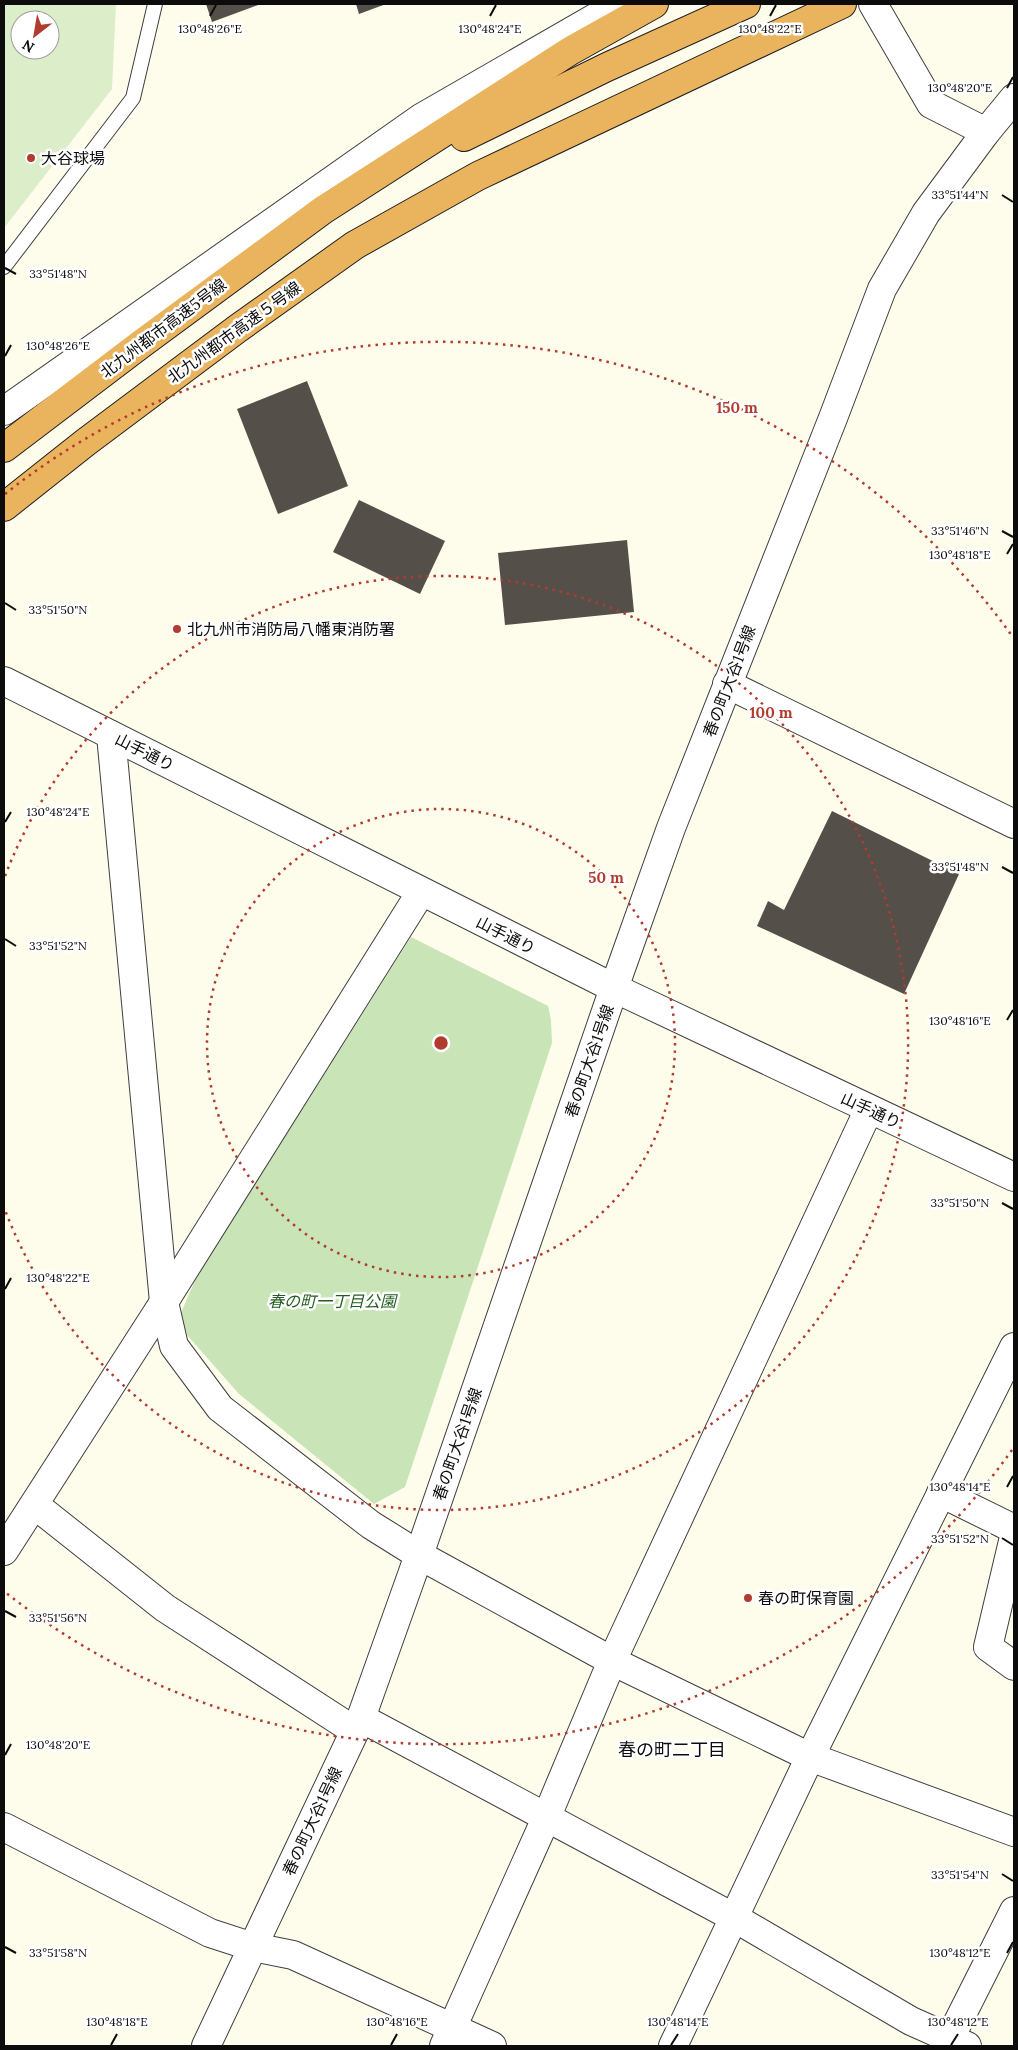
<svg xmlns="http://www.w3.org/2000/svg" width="1018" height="2050" font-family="Lora,'Noto Sans JP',serif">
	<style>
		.green { fill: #c9e5b8 }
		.pitch { fill: #dbedc9; fill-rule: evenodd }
		.building { fill: #544f49 }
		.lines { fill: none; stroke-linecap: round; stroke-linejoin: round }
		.service-casing { stroke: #3f3f3f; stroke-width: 16 }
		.minor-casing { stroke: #3f3f3f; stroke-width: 30 }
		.tertiary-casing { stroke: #3f3f3f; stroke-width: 30 }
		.motorway-casing { stroke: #1d1d1d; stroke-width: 30 }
		.service { stroke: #fff; stroke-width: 14 }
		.minor { stroke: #fff; stroke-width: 28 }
		.tertiary { stroke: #fff; stroke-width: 28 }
		.motorway { stroke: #eab35d; stroke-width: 28 }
		.ticks { fill: none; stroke: #0c0c0c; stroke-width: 2 }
		.ring { fill: none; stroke: #b13c2e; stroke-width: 2.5; stroke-dasharray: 2.5 5 }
		.poi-dot { fill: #b13c2e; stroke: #fff; stroke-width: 2 }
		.labels { text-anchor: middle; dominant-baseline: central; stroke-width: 5; stroke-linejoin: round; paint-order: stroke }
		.poi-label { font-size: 16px; fill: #0c0c0c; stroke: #fff; text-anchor: start }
		.street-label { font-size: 16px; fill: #0c0c0c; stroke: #fff }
		.park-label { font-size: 16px; font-style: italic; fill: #245e21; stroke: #fff }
		.neighbourhood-label { font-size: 18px; fill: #0c0c0c; stroke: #fff }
		.ticks-label { font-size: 12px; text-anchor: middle; fill: #0c0c0c; stroke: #fff; stroke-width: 5; stroke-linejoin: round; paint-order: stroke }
		.centre { fill: #b13c2e; stroke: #fff; stroke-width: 2.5 }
		.ring-label { font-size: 15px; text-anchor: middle; font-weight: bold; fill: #b13c2e; stroke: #fff; stroke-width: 5; stroke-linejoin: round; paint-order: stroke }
	</style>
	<rect width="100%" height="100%" fill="#fefdec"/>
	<!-- green -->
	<polygon class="green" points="411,937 548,1006 551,1020 552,1043 405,1487 374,1504 239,1394 187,1335 180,1315 196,1278"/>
	<!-- pitch -->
	<path class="pitch" d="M4,4H116L112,89L4,228ZM20,20H50V50H20Z"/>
	<!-- building -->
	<g class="building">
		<polygon points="206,4 261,4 212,22"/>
		<polygon points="356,4 386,4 359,14"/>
		<polygon points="307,381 348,486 278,514 237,409"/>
		<polygon points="359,500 445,541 420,594 333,552"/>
		<polygon points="627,540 634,612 505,625 498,553"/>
		<polygon points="832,811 959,874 904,994 757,926 768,901 784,910"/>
	</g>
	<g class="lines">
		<defs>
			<polyline id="service" points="4,267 133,98 155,4"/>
			<g id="minor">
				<polyline points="4,411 421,118 619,4"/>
				<polyline points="727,684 1014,824"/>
				<polyline points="111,735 164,1302 174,1346 220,1408 371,1525 419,1555 612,1661 810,1757 1014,1832"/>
				<polyline points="941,1493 1014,1529"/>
				<polyline points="35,1505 165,1608 355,1731"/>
				<polyline points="1014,1537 988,1647 1014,1666"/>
				<polyline points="4,1551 164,1302 421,892"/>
				<polyline points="361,1718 733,1917 911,2021 967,2046"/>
				<polyline points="4,1827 210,1933 253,1947 293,1955 492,2046"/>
				<polyline points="950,2038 1014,1911"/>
				<polyline points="444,2046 547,1816 612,1661 869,1109"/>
				<polyline points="673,2046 810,1757 1014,1347"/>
			</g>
			<g id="tertiary">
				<polyline points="873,4 931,104 986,132"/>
				<polyline points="4,681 614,988 1014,1177"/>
				<polyline points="206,2046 361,1718 419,1555 614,988 671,828 833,418 882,289 926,213 986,132 1014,98"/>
			</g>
			<g id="motorway">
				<polyline points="464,137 607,67 746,4"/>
				<polyline points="4,448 141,344 323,210 570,51 654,4"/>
				<polyline points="4,507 86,442 237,329 355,245 478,176 842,4"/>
			</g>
		</defs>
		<!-- service casing -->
		<use href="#service" class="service-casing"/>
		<!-- minor casing -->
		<use href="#minor" class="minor-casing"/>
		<!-- tertiary casing -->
		<use href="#tertiary" class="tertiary-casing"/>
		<!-- motorway casing -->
		<use href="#motorway" class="motorway-casing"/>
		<!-- service -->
		<use href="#service" class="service"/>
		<!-- minor -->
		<use href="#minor" class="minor"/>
		<!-- tertiary -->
		<use href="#tertiary" class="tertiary"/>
		<!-- motorway -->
		<use href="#motorway" class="motorway"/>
	</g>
	<!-- ticks -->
	<path class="ticks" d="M210,16L216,5M490,16L496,5M770,16L776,5M1007,88L1013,77M1002,195L1013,202M5,268L16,274M5,356L11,345M1002,531L1013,537M1007,554L1013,544M5,603L16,610M5,822L11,812M1002,867L1013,873M5,939L16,946M1007,1020L1013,1010M1002,1203L1013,1209M5,1289L11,1278M1007,1487L1013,1476M1002,1538L1013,1545M5,1611L16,1617M5,1755L11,1744M1002,1874L1013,1881M5,1947L16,1953M1007,1953L1013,1942M111,2045L117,2034M391,2045L397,2034M671,2045L678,2034M951,2045L958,2034"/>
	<!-- distance rings -->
	<g class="ring">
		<circle cx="441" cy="1043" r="234"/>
		<path d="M5 876A467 467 0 1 1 5 1210"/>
		<path d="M1012 1450A701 701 0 0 1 5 1592M5 494A701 701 0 0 1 1012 636"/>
	</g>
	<!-- markers -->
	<g class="poi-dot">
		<circle cx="31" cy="158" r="5"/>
		<circle cx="177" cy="629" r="5"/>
		<circle cx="748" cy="1598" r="5"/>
	</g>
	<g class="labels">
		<!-- poi labels -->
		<g class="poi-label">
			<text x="41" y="158">大谷球場</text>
			<text x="187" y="629">北九州市消防局八幡東消防署</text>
			<text x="758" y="1598">春の町保育園</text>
		</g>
		<!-- street labels -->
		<g class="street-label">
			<text transform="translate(163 328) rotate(-37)">北九州都市高速5号線</text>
			<text transform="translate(234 332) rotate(-36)">北九州都市高速５号線</text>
			<text transform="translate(729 681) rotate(-69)">春の町大谷1号線</text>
			<text transform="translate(145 752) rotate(27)">山手通り</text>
			<text transform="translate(506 935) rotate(27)">山手通り</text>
			<text transform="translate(589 1061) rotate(-71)">春の町大谷1号線</text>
			<text transform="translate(871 1110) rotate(25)">山手通り</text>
			<text transform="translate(457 1444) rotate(-71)">春の町大谷1号線</text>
			<text transform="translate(312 1821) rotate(-65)">春の町大谷1号線</text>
		</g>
		<!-- park labels -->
		<g class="park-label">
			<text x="332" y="1301">春の町一丁目公園</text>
		</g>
		<!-- neighbourhood labels -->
		<g class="neighbourhood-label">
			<text x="672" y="1749">春の町二丁目</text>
		</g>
	</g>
	<g class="ticks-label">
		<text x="490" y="33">130°48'24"E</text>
		<text x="210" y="33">130°48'26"E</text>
		<text x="770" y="33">130°48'22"E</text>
		<text x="960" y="92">130°48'20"E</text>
		<text x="960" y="199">33°51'44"N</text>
		<text x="58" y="278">33°51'48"N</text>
		<text x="58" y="350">130°48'26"E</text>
		<text x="960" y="535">33°51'46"N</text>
		<text x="960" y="559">130°48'18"E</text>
		<text x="58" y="614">33°51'50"N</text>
		<text x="58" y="816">130°48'24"E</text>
		<text x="960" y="871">33°51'48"N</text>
		<text x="58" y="950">33°51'52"N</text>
		<text x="960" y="1025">130°48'16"E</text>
		<text x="960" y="1207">33°51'50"N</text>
		<text x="58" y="1282">130°48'22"E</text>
		<text x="960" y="1491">130°48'14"E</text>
		<text x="960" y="1543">33°51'52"N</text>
		<text x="58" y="1622">33°51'56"N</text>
		<text x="58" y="1749">130°48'20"E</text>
		<text x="960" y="1879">33°51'54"N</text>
		<text x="960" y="1957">130°48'12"E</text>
		<text x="58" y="1957">33°51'58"N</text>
		<text x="117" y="2026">130°48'18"E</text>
		<text x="397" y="2026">130°48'16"E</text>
		<text x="678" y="2026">130°48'14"E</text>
		<text x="958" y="2026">130°48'12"E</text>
	</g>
	<circle cx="441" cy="1043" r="8" class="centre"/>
	<g class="ring-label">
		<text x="737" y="413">150 m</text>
		<text x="771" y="718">100 m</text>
		<text x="606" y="883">50 m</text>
	</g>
	<!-- border -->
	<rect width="1018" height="2050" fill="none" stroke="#0c0c0c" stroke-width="10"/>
	<!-- north arrow -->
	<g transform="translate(35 35) rotate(211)"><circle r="24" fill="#ffffff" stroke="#9e9e9e"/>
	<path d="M0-4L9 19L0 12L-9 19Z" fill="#b13c2e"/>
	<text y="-8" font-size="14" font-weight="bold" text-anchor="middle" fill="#0c0c0c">N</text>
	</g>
</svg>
